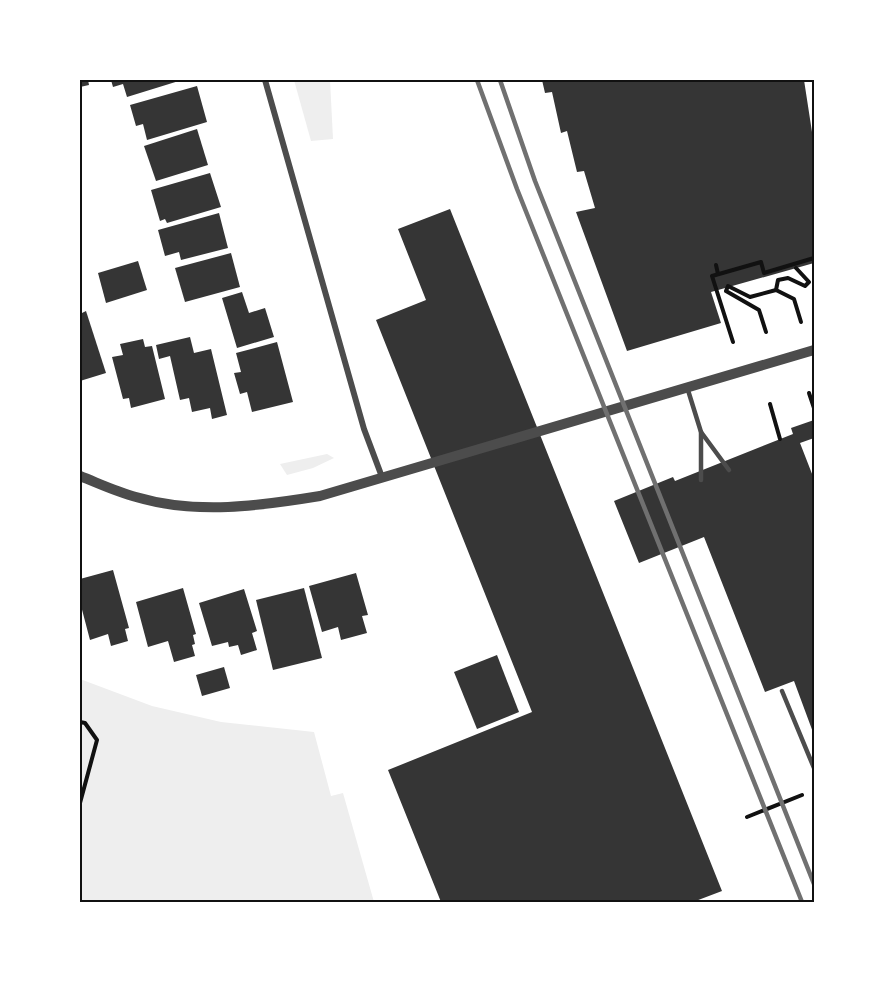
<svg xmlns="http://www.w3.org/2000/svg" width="894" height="982" font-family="'Sofia Sans Condensed',sans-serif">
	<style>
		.green { fill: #eee }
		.building { fill: #353535 }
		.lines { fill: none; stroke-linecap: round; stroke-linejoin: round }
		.path { stroke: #111; stroke-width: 4 }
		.service { stroke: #4c4c4c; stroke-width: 4.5 }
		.minor { stroke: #4c4c4c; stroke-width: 6 }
		.tertiary { stroke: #4c4c4c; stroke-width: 10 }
		.rail { stroke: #707070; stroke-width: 4.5 }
		.neatline { fill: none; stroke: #111; stroke-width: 2 }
	</style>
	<rect width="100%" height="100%" fill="#fff"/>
	<!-- green -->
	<g class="green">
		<polygon points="294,80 330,80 333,139 311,141"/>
		<polygon points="327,454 334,458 313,468 287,475 280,464"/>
		<polygon points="80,679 152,706 221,722 314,732 331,796 343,793 374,902 80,902"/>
	</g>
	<!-- building -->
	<g class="building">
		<polygon points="80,80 88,80 89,85 80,87"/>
		<polygon points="111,80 182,80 127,97 123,84 113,87"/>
		<polygon points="542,80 804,80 814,145 814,263 711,292 721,323 627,351 576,212 595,208 584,171 577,172 567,131 561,133 552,92 545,93"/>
		<polygon points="197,86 207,122 147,140 143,124 136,126 130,105"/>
		<polygon points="197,129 208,165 156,181 144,146"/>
		<polygon points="210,173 221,207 167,223 165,219 160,221 151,190"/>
		<polygon points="450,209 722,891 693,902 441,902 388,770 532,712 376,320 426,300 398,229"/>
		<polygon points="219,213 228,248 181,260 179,252 165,256 158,230"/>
		<polygon points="231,253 240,287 185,302 175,268"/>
		<polygon points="138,261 147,290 106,303 98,273"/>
		<polygon points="242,292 249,313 265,308 274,337 237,348 222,298"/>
		<polygon points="86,311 106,373 80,381 80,314"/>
		<polygon points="190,337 194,353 211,349 227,415 212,419 210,408 192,412 189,398 180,400 170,356 159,359 156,345"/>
		<polygon points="143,339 145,347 152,346 165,399 131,408 129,398 123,399 112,357 123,355 120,344"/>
		<polygon points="277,342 293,402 252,412 247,392 240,394 234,373 241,372 236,353"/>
		<polygon points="814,420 814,438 800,443 814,479 814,735 794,681 765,692 704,537 639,563 614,501 673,477 675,481 793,434 791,428"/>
		<polygon points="113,570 129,628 125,629 128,641 111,646 108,634 90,640 80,602 80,579"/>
		<polygon points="356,573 368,615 362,616 367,633 341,640 338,627 322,632 309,586"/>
		<polygon points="183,588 196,634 193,635 195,644 192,645 195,656 174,662 168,641 148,647 136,602"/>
		<polygon points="304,588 322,658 273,670 256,600"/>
		<polygon points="244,589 257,631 252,633 257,650 241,655 238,645 229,647 228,642 212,646 199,603"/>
		<polygon points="497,655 519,712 477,729 454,672"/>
		<polygon points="224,667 230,688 202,696 196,675"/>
	</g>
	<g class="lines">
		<!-- path -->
		<g class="path">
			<polyline points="716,265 718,274"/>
			<polyline points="776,290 794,299 801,322"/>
			<polyline points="766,332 759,310 726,291 728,286 750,297 776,290 778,280 788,278 805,286 809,282 796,268"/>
			<polyline points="733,342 712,276 761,262 764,273 814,258"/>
			<polyline points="809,393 814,408"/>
			<polyline points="770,404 780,439"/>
			<polyline points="80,722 85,723 97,740 80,803"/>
			<polyline points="747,817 802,795"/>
		</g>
		<!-- service -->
		<g class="service">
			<polyline points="687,387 701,432 701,480"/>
			<polyline points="701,432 729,470"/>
			<polyline points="782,691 814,768"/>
		</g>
		<!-- minor -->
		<polyline class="minor" points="265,80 364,429 382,477"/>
		<!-- tertiary -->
		<path class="tertiary" d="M80,476C98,483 117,492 136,497C197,515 259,506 320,496L814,350"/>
		<!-- rail -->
		<g class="rail">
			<polyline points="477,80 517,189 802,902"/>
			<polyline points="500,80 535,181 814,884"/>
		</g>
	</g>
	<!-- border -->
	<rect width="894" height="982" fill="none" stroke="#ffffff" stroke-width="162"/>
	<rect x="81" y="81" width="732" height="820" class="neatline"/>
</svg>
